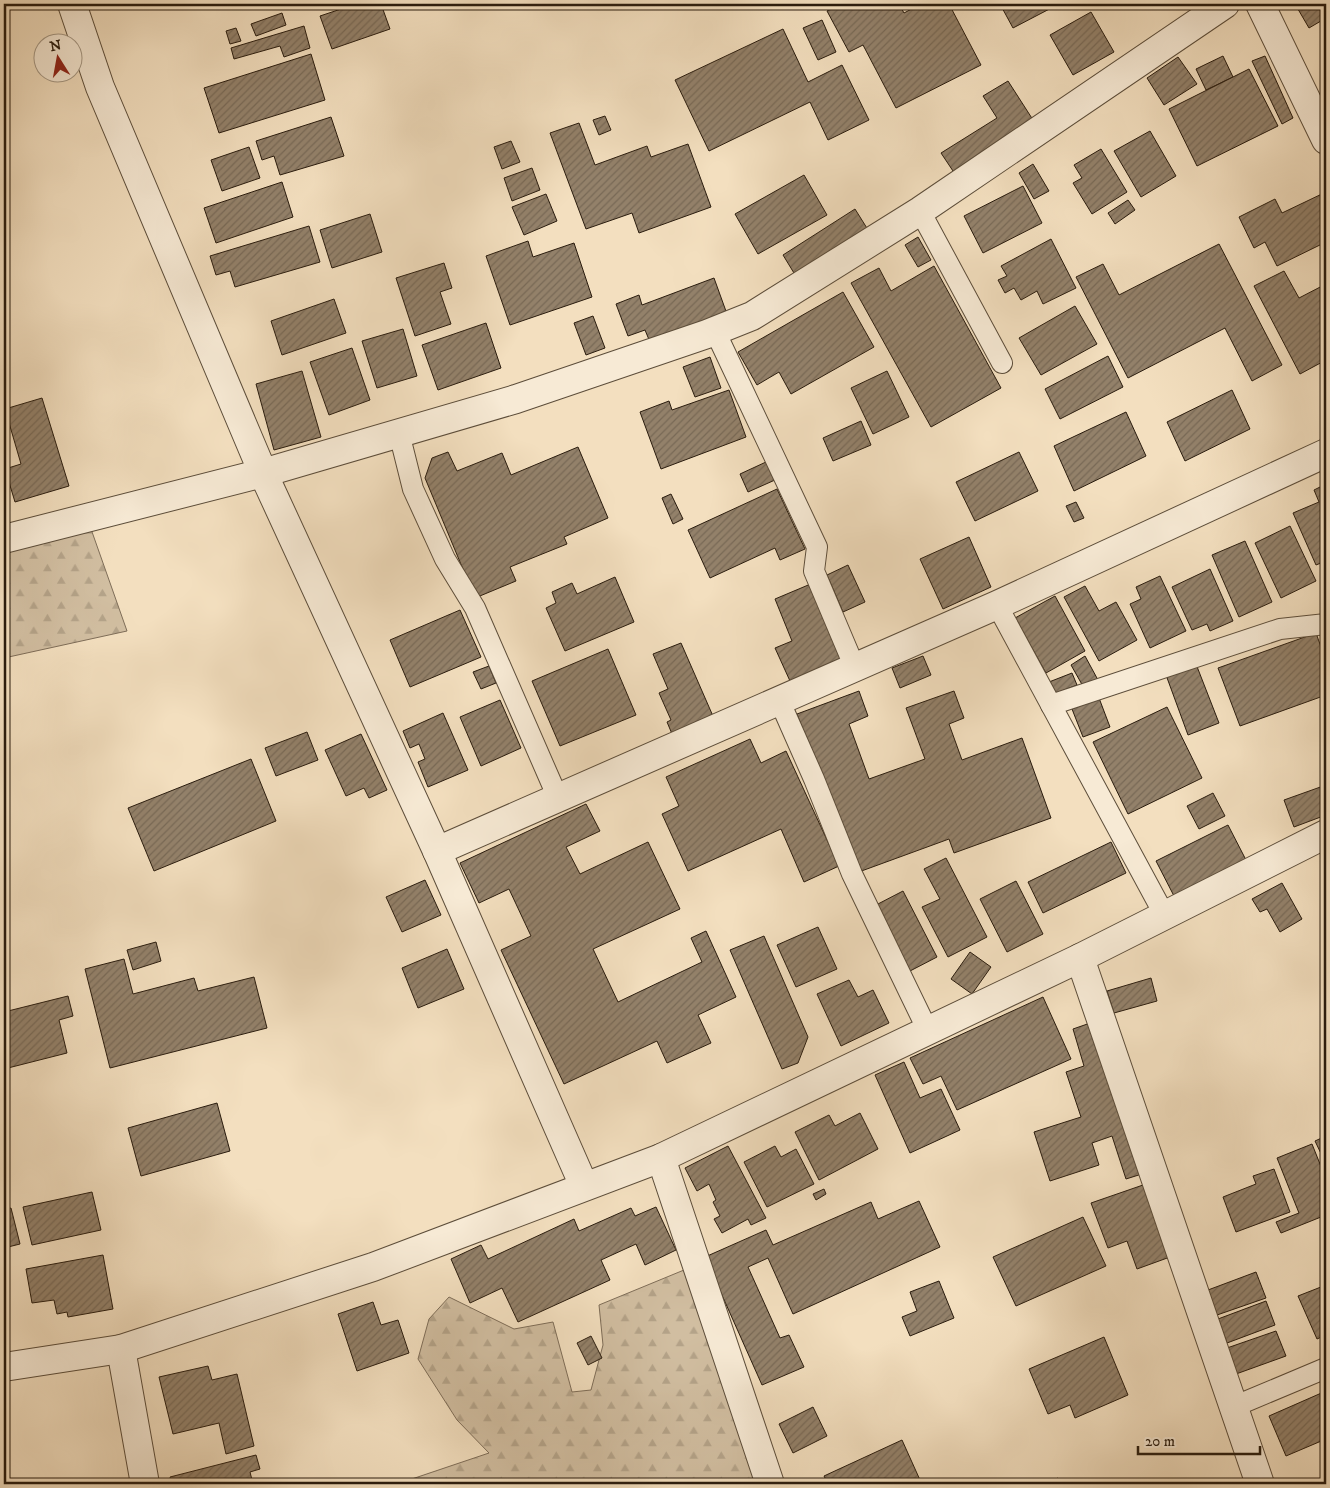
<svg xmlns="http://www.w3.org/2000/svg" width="1330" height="1488" font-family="'IM FELL DW Pica',serif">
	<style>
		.forest { fill: url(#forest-firs); stroke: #7e6d58 }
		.building { fill: url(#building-hatch); stroke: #2a1c0e }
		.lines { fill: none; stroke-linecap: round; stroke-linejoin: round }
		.lane-casing { stroke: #5c4d3a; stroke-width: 22 }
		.street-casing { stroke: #5c4d3a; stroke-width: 30 }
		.lane { stroke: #f7ead5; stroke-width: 20 }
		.street { stroke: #f7ead5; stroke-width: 28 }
	</style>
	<defs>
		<pattern id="forest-firs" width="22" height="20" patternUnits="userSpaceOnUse" patternTransform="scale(1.25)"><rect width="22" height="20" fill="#d1bea1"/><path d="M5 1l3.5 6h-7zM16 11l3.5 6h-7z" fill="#b4a389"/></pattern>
		<pattern id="building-hatch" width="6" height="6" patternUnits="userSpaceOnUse" patternTransform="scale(1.25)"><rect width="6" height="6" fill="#93816a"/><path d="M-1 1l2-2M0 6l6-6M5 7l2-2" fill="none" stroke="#786956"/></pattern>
	</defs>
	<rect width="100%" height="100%" fill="#f3dfbf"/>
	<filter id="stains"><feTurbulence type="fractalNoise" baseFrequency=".004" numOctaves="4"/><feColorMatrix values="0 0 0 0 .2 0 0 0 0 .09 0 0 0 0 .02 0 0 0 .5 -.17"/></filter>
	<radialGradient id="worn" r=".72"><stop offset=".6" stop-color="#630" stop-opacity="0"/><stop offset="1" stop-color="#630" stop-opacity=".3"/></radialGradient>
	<!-- forest -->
	<g class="forest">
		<polygon points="91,529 127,631 4,658 4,552"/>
		<polygon points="684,1270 758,1484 397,1484 489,1453 457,1420 418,1359 429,1319 449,1297 514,1329 553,1322 572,1392 591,1390 603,1345 599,1305"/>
	</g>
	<!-- building -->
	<g class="building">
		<polygon points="266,4 280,4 280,5 268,9"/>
		<polygon points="356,4 381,4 390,29 332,49 320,16"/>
		<polygon points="841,4 899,4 904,13 921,4 949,4 981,65 896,108 863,45 849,52 827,11"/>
		<polygon points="1000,4 1059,4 1013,28"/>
		<polygon points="1295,4 1326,4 1326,18 1309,28"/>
		<polygon points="1091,12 1114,52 1073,75 1050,35"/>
		<polygon points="282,13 286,25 256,36 251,24"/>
		<polygon points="822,20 836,52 818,60 803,28"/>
		<polygon points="304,26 310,48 284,57 280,46 234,59 231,48"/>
		<polygon points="236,28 241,41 230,44 226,31"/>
		<polygon points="783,29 808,82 842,65 869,120 828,140 810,102 709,151 675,80"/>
		<polygon points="311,54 325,100 219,133 204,88"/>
		<polygon points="1223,56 1233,77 1206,90 1196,69"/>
		<polygon points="1265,56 1293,118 1282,124 1252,61"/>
		<polygon points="1178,57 1197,84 1164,105 1147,78"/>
		<polygon points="1249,69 1278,126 1197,166 1169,109"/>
		<polygon points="1008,81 1035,123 955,174 941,153 997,118 983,96"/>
		<polygon points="605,116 611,130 599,135 593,120"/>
		<polygon points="331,117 344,156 280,175 274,156 262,160 256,141"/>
		<polygon points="579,123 595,165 647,146 651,157 688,144 711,207 639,233 632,213 586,229 550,133"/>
		<polygon points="1150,131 1176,176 1141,197 1114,151"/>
		<polygon points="511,141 520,162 502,169 494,147"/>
		<polygon points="249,147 260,178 222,191 211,160"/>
		<polygon points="1101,149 1127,192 1092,214 1073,183 1082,178 1074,165"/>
		<polygon points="1033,164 1049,191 1034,199 1019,173"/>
		<polygon points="532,168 540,190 512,201 504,178"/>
		<polygon points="804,175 827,215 758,254 735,214"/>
		<polygon points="282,182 293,217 216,243 204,208"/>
		<polygon points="1023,186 1042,223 983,253 964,216"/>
		<polygon points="1326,192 1326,242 1277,266 1265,242 1254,248 1239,217 1275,199 1282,213"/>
		<polygon points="546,194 557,221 524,235 512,207"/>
		<polygon points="1128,200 1135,210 1115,224 1108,213"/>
		<polygon points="855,209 870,233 797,278 783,255"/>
		<polygon points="370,214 382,252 332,268 320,230"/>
		<polygon points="309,226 320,262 235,287 230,271 216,275 210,256"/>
		<polygon points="918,237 931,260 918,267 905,245"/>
		<polygon points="1051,239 1076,288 1043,304 1037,291 1021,300 1014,288 1005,293 998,280 1007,276 1001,266"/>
		<polygon points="528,241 533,257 574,243 592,297 510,325 486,256"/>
		<polygon points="1219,244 1282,365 1252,381 1225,328 1128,378 1076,277 1103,264 1119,295"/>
		<polygon points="444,263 452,288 440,292 451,324 415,336 396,278"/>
		<polygon points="934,266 1001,388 931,427 851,283 879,268 891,291"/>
		<polygon points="1284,271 1299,298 1326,284 1326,360 1300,374 1254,286"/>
		<polygon points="714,278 727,314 650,342 645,330 628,336 616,304 639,295 642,305"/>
		<polygon points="843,292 874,347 791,394 779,372 757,385 738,352"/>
		<polygon points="334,299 346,333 282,355 271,321"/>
		<polygon points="1075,306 1097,344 1041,375 1019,338"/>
		<polygon points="593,316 605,348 586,355 574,323"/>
		<polygon points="486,323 501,368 438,390 422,345"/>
		<polygon points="403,329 417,376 377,388 362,341"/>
		<polygon points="352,348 370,400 329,415 310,362"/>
		<polygon points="1108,356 1123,387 1060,419 1045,389"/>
		<polygon points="710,357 721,388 695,397 683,367"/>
		<polygon points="302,371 321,437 274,450 256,384"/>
		<polygon points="887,371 909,417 873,434 851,388"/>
		<polygon points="729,390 746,437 661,469 640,412 669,401 672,410"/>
		<polygon points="1232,390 1250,429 1185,461 1167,422"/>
		<polygon points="42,398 69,486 15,502 5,469 21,464 5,409"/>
		<polygon points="1126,412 1146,456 1074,491 1054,446"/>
		<polygon points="861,421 871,445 833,461 823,438"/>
		<polygon points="578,447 608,518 564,537 567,544 510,567 516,581 475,598 425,478 432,458 448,452 457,471 502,453 511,475"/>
		<polygon points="1019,452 1038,491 975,521 956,482"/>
		<polygon points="766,462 775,480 748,492 740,474"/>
		<polygon points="1326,484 1326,561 1316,565 1293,513 1319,502 1314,490"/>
		<polygon points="777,489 805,549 780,560 775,548 710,578 688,530"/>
		<polygon points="671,494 683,519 673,524 662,498"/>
		<polygon points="1076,502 1084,518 1074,522 1066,506"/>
		<polygon points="1290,526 1316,581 1281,598 1255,543"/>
		<polygon points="969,537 991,587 943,609 920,559"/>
		<polygon points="1245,541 1272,602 1239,617 1212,555"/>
		<polygon points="848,565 865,602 843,612 827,575"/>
		<polygon points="1210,569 1233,621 1210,631 1207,624 1192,630 1172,587"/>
		<polygon points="1160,576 1186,631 1150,648 1130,604 1141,599 1136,587"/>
		<polygon points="615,577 634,622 565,651 546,608 556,603 552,592 572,583 577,594"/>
		<polygon points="813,583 845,658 790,681 775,648 792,641 775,599"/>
		<polygon points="1085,586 1099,611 1116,602 1137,640 1099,661 1064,597"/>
		<polygon points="1055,596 1085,651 1046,673 1015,618"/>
		<polygon points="460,610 481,657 410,687 390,640"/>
		<polygon points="1316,633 1326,661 1326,695 1240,726 1218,668"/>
		<polygon points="681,643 716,723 675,741 667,722 671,720 659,693 668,689 653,654"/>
		<polygon points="608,649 636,715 560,746 532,681"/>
		<polygon points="923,656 931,675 900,688 892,668"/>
		<polygon points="1085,656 1098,680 1084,688 1071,665"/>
		<polygon points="1196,664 1219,723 1188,735 1166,675"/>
		<polygon points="489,666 496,683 481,689 473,672"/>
		<polygon points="1072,673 1077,685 1054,694 1049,682"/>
		<polygon points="859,691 868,716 849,724 869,779 925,759 906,708 954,691 964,718 949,724 962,760 1022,738 1051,818 954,853 949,839 856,873 797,714"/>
		<polygon points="1099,698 1110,727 1083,737 1072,709"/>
		<polygon points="500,700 521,748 481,766 460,717"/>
		<polygon points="1167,707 1202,778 1128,814 1093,742"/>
		<polygon points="443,713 468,770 428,787 418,762 425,759 419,744 410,748 403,731"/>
		<polygon points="307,732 318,760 276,776 265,748"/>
		<polygon points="361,734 387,790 369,798 364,788 346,796 325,750"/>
		<polygon points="750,739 761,763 786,751 839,866 804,882 781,829 688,871 662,814 679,806 666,777"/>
		<polygon points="251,759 276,821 154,871 128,808"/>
		<polygon points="1326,785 1326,815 1294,827 1284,800"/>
		<polygon points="1213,793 1225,816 1199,829 1187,806"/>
		<polygon points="586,804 600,831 566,847 580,874 648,842 680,909 593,949 618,1002 702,962 691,938 706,931 736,997 698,1015 711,1043 667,1063 657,1041 564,1084 501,950 531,936 509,889 479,903 460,863"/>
		<polygon points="1228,825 1246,860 1174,896 1156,861"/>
		<polygon points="1111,842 1126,873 1043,913 1028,882"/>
		<polygon points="946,858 987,937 948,957 922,907 940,899 924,869"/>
		<polygon points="425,880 441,915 402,932 386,897"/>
		<polygon points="1016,881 1043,934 1007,952 980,899"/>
		<polygon points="1282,883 1302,919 1280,932 1267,909 1260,912 1252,899"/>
		<polygon points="903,891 937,957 910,971 876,905"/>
		<polygon points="818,927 837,969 796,987 777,945"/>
		<polygon points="764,936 808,1037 798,1063 782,1069 730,950"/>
		<polygon points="156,942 161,961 133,970 127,950"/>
		<polygon points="447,949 464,989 418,1008 402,968"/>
		<polygon points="970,952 991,967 972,994 951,979"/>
		<polygon points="124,959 133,994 194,978 198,991 254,977 267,1028 110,1068 85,969"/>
		<polygon points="1151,978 1157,1001 1114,1013 1107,991"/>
		<polygon points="849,980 858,997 873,990 889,1023 841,1046 817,994"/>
		<polygon points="68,996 73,1016 59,1020 67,1053 4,1069 4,1012"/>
		<polygon points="1043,997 1071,1059 957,1110 941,1076 923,1084 910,1058"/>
		<polygon points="1096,1021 1145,1173 1126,1179 1112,1136 1092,1143 1099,1165 1050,1181 1034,1132 1081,1117 1066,1072 1084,1066 1073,1029"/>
		<polygon points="904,1062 920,1098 941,1089 960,1130 910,1153 875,1075"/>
		<polygon points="217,1103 230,1151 141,1176 128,1128"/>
		<polygon points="860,1113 878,1149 819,1180 795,1132 829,1115 835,1126"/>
		<polygon points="1326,1136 1326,1164 1315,1141"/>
		<polygon points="1312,1144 1326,1179 1326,1215 1281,1233 1276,1222 1299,1213 1277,1158"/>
		<polygon points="728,1146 766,1218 751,1225 748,1219 722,1233 714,1219 720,1216 713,1202 716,1200 709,1184 697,1191 685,1168"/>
		<polygon points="775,1146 781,1157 796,1149 814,1184 767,1207 744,1162"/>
		<polygon points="1274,1169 1290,1212 1236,1232 1223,1197 1256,1184 1253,1176"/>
		<polygon points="1143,1185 1170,1257 1137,1269 1127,1241 1108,1248 1091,1203"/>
		<polygon points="824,1189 826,1194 816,1200 813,1194"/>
		<polygon points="92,1192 101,1230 32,1245 23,1207"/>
		<polygon points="919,1201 940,1247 793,1314 768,1258 748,1267 780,1338 789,1335 804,1367 762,1385 705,1257 766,1230 773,1245 871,1202 878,1219"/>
		<polygon points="656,1207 676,1250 645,1265 636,1244 601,1260 610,1280 518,1322 502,1288 470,1303 451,1259 481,1245 488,1259 574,1219 579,1231 631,1208 635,1216"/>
		<polygon points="11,1208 20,1244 4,1248 4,1210"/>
		<polygon points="1083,1217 1106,1266 1016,1306 993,1257"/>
		<polygon points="103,1255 113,1309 68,1317 67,1312 57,1314 54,1300 32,1303 26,1269"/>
		<polygon points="1256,1272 1266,1298 1217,1315 1208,1290"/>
		<polygon points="939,1281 954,1318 910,1336 902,1317 917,1311 910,1292"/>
		<polygon points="1326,1285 1326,1335 1317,1339 1298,1296"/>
		<polygon points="1266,1301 1275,1325 1227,1343 1218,1319"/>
		<polygon points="373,1302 381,1325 398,1320 409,1353 357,1371 338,1314"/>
		<polygon points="1276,1331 1286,1356 1236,1374 1227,1348"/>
		<polygon points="591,1336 602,1358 588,1365 577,1343"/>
		<polygon points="1104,1337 1128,1395 1075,1418 1070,1405 1048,1414 1029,1369"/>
		<polygon points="208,1366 212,1380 237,1374 254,1446 226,1454 219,1423 173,1434 159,1377"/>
		<polygon points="1326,1391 1326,1439 1286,1456 1269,1416"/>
		<polygon points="813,1407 827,1436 793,1453 779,1424"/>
		<polygon points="902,1440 920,1480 910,1484 828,1484 824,1476"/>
		<polygon points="256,1455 260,1469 250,1472 253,1484 172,1484 170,1477"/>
		<polygon points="1058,1478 1061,1484 1045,1484"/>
	</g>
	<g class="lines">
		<defs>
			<g id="lane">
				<polyline points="920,211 1002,363"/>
				<polyline points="715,331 817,547 814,571 855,668"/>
				<polyline points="399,433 413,489 445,559 475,608 558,798"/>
				<polyline points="997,605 1165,916"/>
				<polyline points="780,702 814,779 852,874 928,1031"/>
				<polyline points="1051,705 1280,629 1326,624"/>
				<polyline points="1233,1407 1326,1368"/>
			</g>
			<g id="street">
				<polyline points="72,4 100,87 263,473 437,851 584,1186"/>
				<polyline points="1260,4 1326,140"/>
				<polyline points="4,539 263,473 516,399 707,334 752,316 920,211 1225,4"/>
				<polyline points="437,851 997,605 1326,453"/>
				<polyline points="1080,958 1260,1484"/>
				<polyline points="661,1158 770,1484"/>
				<polyline points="121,1349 145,1484"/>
				<polyline points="4,1367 121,1349 373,1267 661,1158 1080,958 1326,834"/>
			</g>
		</defs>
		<!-- lane casing -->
		<use href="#lane" class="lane-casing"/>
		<!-- street casing -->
		<use href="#street" class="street-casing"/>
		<!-- lane -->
		<use href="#lane" class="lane"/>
		<!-- street -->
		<use href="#street" class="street"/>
	</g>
	<!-- margin -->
	<rect width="1330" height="1488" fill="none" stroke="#f3dfbf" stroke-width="20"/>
	<rect x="5" y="5" width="1320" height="1478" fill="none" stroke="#2a1c0e" stroke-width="2.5"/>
	<rect x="10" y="10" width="1310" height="1468" fill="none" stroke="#2a1c0e"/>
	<!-- north arrow -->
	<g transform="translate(58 58) rotate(349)"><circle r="24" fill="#f7ead5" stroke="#a59885"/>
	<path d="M0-4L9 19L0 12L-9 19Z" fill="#8f2418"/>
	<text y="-8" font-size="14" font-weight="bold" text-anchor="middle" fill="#2a1c0e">N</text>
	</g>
	<!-- scale -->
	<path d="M1138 1446v8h122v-8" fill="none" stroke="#2a1c0e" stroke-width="2.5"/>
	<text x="1145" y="1446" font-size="15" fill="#2a1c0e" stroke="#f7ead5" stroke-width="4" paint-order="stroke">20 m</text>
	<rect width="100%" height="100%" filter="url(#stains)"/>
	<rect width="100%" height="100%" fill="url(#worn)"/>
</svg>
